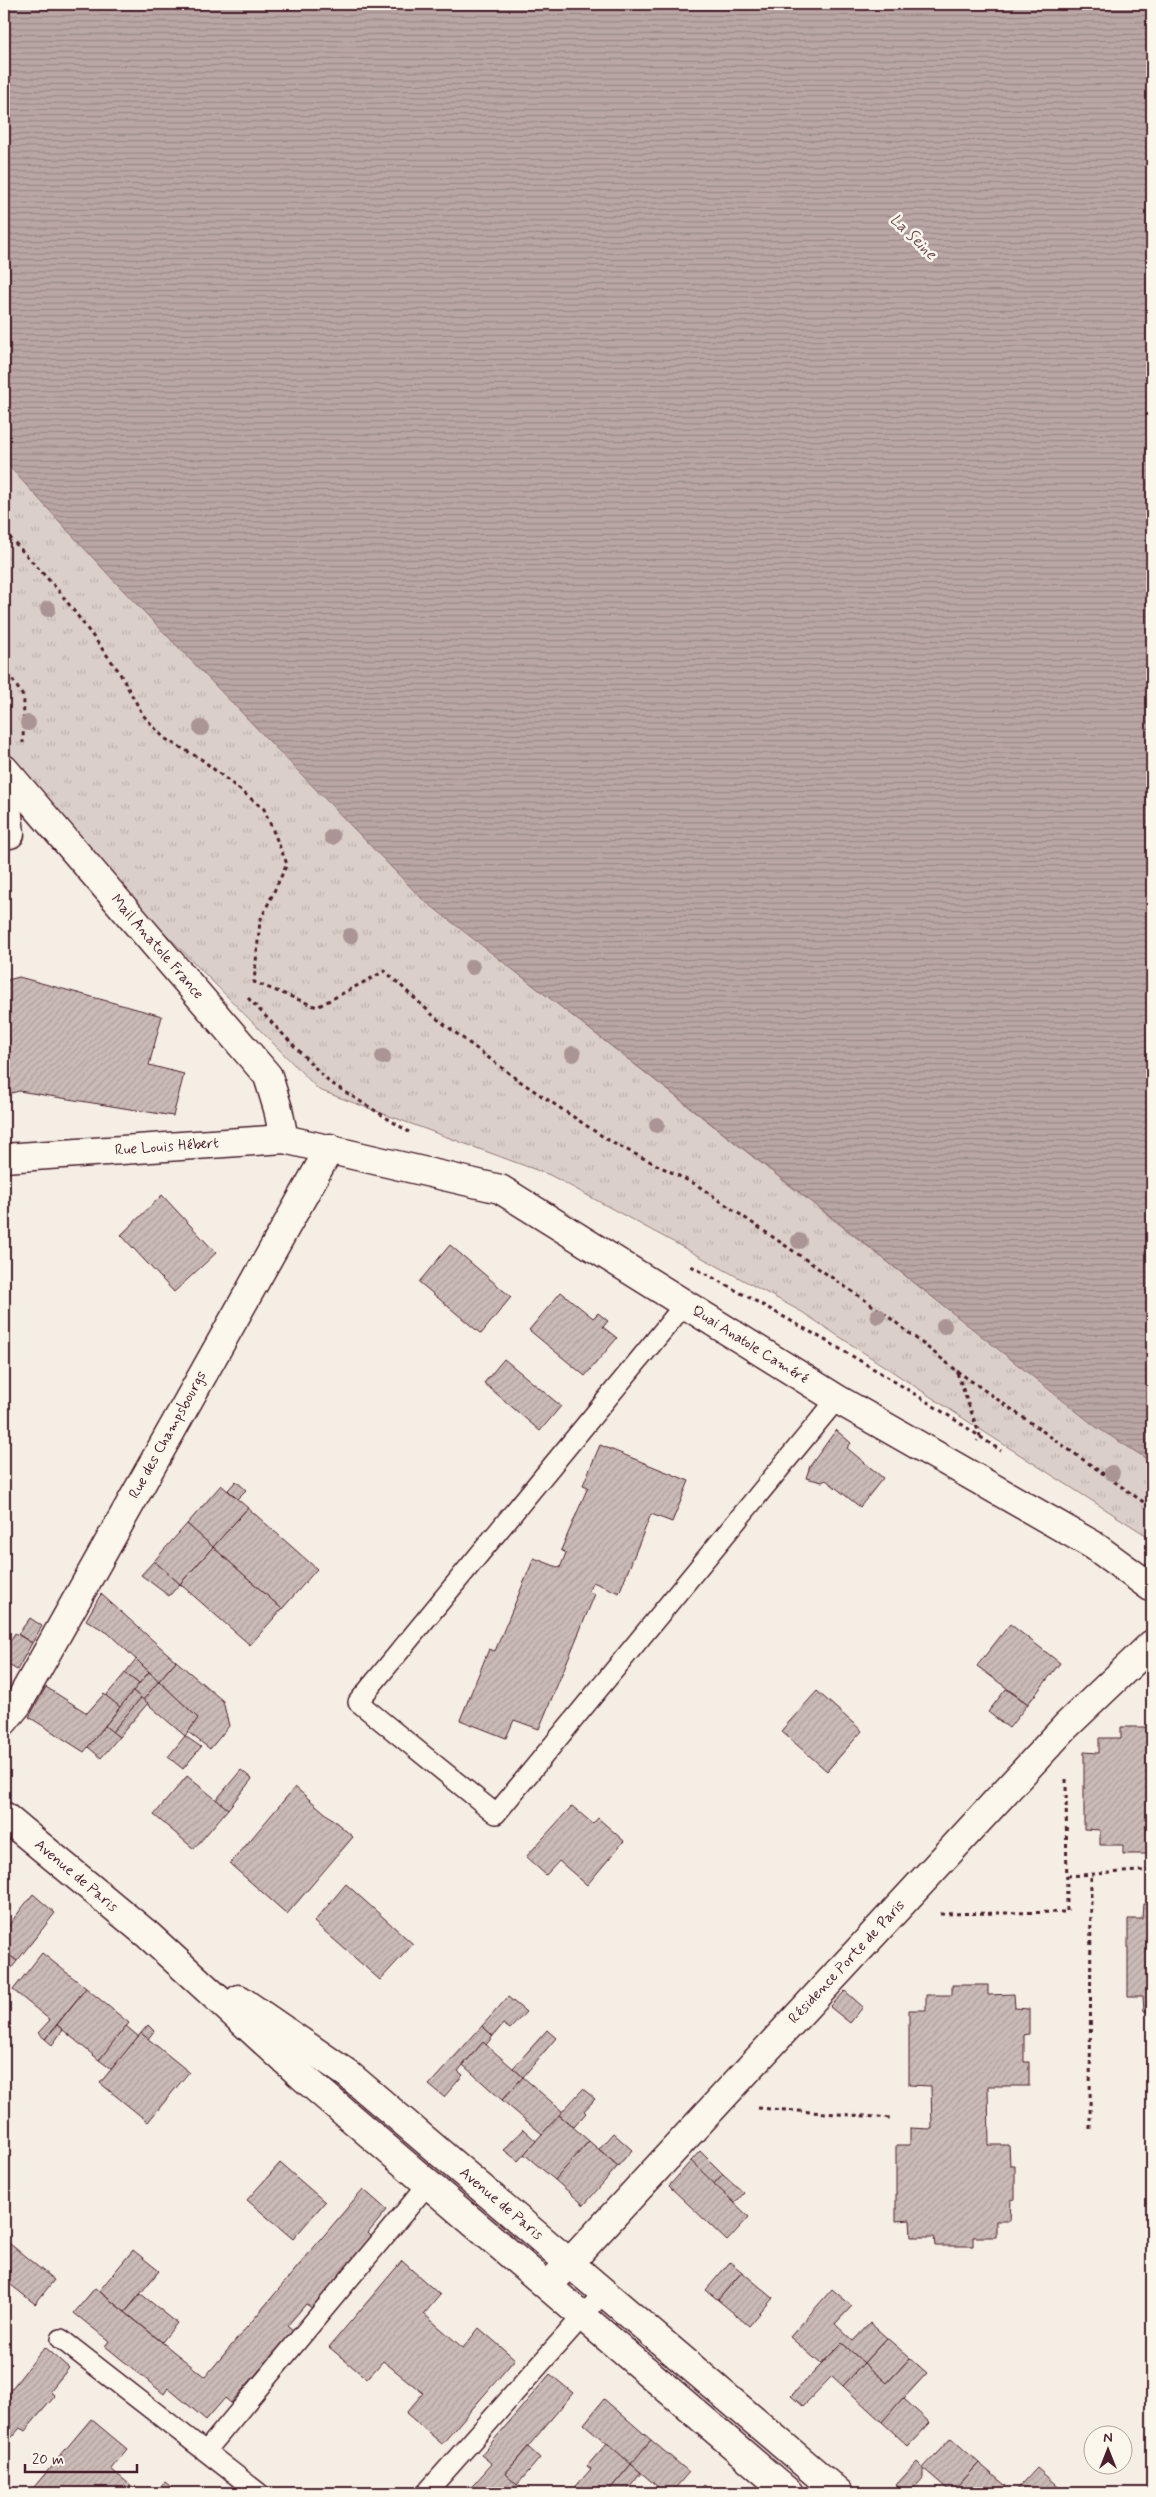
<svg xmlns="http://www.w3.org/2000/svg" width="1156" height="2497" font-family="Mynerve,sans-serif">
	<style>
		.park { fill: url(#park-tufts); stroke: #92787a }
		.water { fill: url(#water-rules); stroke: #8d7174 }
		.building { fill: url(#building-hatch); stroke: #4a1f2b }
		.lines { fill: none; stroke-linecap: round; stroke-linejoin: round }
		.service-casing { stroke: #4a1f2b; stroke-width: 22 }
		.minor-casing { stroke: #4a1f2b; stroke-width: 31 }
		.primary-casing { stroke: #4a1f2b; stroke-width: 31 }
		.path { stroke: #4a1f2b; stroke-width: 3; stroke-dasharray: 4 4; stroke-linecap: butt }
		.service { stroke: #fbf7ec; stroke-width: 19 }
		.minor { stroke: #fbf7ec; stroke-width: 28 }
		.primary { stroke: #fbf7ec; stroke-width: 28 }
		.tree { fill: #aa9494 }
		.labels { text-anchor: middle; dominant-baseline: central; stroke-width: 5; stroke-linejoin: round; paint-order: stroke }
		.street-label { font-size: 15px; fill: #4a1f2b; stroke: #fbf7ec }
		.water-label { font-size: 16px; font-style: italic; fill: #714f56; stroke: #fbf7ec }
	</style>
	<defs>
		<pattern id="park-tufts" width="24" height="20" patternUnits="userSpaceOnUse" patternTransform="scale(1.25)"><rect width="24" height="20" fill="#dbd0c9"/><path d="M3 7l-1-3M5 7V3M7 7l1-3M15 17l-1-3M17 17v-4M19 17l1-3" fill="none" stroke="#bdb2ad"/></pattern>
		<pattern id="water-rules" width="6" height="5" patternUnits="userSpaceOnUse" patternTransform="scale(1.25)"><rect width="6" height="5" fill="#baa7a5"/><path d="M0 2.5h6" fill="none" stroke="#998787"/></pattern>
		<pattern id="building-hatch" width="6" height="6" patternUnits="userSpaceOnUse" patternTransform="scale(1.25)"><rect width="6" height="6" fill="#cabbb6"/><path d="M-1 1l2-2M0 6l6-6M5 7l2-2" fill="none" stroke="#afa09d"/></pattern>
	</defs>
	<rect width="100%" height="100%" fill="#f4eee4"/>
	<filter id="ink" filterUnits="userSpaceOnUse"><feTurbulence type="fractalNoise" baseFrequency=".02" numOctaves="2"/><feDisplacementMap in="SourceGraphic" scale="10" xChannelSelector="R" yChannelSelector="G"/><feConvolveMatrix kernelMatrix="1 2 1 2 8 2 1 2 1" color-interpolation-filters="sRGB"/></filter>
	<g filter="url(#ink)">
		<!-- park -->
		<polygon class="park" points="4,445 497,957 990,1342 1152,1456 1152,1539 978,1428 802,1312 550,1175 319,1090 4,769"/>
		<!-- water -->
		<polygon class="water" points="4,4 1152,4 1152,1462 1096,1427 848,1230 422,899 116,583 4,461"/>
		<!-- building -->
		<g class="building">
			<polygon points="19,977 162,1016 149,1065 184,1074 173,1116 19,1091 4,1095 4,981"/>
			<polygon points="162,1195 216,1253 174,1292 121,1235"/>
			<polygon points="450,1245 511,1297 481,1334 419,1282"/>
			<polygon points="561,1292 593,1318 598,1313 608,1321 603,1327 617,1338 585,1376 529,1330"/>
			<polygon points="504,1359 561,1406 540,1431 484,1383"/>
			<polygon points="836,1430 851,1443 847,1448 883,1478 860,1507 826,1480 822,1482 806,1478 810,1466"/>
			<polygon points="600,1445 689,1481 672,1522 651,1514 619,1593 593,1582 588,1592 595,1594 539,1729 514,1720 506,1738 460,1720 489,1649 495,1651 534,1558 560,1568 566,1553 561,1550 588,1487 583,1485"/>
			<polygon points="236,1481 246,1490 237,1499 228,1490"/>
			<polygon points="221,1485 248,1508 213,1547 187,1524"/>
			<polygon points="248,1508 317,1569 282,1609 213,1547"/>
			<polygon points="187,1524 213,1547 180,1584 154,1561"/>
			<polygon points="213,1547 282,1609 250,1645 180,1584"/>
			<polygon points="154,1561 180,1584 169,1596 141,1575"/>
			<polygon points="101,1594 176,1661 159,1681 108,1633 86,1620"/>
			<polygon points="30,1618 42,1626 32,1643 18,1634"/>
			<polygon points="1010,1624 1060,1663 1028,1704 977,1666"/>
			<polygon points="15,1633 32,1643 17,1670 4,1662 4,1651"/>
			<polygon points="136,1659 149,1672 139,1684 125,1673"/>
			<polygon points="176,1661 223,1701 229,1726 210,1749 188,1732 198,1718 159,1681"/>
			<polygon points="149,1672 159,1681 143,1700 133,1691"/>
			<polygon points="125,1673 139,1684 120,1707 106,1696"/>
			<polygon points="159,1681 198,1718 185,1736 143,1700"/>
			<polygon points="46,1687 87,1713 104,1694 120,1707 84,1752 29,1717"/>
			<polygon points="1006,1689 1028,1704 1009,1728 988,1712"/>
			<polygon points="133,1691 141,1698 112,1732 105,1726"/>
			<polygon points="817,1691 862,1731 827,1771 781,1731"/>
			<polygon points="141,1698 148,1703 119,1737 112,1732"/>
			<polygon points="105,1726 119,1737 101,1758 88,1747"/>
			<polygon points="1121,1727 1152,1727 1152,1854 1123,1854 1123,1845 1100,1845 1100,1830 1084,1829 1084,1752 1099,1753 1099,1738 1121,1738"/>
			<polygon points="185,1736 201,1747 183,1769 168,1757"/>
			<polygon points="241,1770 252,1779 228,1809 216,1800"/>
			<polygon points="187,1776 228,1809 194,1849 154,1815"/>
			<polygon points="295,1787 353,1837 287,1914 230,1864"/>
			<polygon points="572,1806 593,1824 598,1818 624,1841 587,1885 559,1861 546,1875 526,1857"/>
			<polygon points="346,1884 413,1944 380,1980 314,1922"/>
			<polygon points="33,1894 55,1913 17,1961 4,1951 4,1931"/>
			<polygon points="1143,1904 1152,1904 1152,2011 1144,2011 1143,1996 1128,1996 1128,1919 1142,1919"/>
			<polygon points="4,1951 17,1961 4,1978"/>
			<polygon points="42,1953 86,1988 45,2039 38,2033 50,2020 13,1990"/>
			<polygon points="952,1985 988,1985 988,1995 1014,1994 1015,2008 1029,2009 1029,2034 1024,2035 1024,2062 1029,2062 1029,2086 988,2086 989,2145 1009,2145 1010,2165 1015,2165 1015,2199 1011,2200 1010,2221 996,2221 996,2237 973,2237 973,2246 935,2246 934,2237 911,2237 910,2220 896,2221 896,2145 910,2145 910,2128 932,2129 931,2086 909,2085 909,2010 926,2010 926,1995 952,1995"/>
			<polygon points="86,1988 129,2023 99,2060 57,2025"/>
			<polygon points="845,1991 863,2007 850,2023 830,2007"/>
			<polygon points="508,1997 526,2012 510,2029 503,2024 493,2036 482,2026"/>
			<polygon points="57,2025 63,2030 52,2045 45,2039"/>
			<polygon points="148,2025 154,2031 148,2039 141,2033"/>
			<polygon points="126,2026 139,2037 111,2069 99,2060"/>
			<polygon points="482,2026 493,2036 486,2045 483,2042 458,2071 463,2075 444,2097 429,2085"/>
			<polygon points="547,2030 556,2038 523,2077 513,2068"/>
			<polygon points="141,2033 189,2072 148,2122 100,2083"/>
			<polygon points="483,2042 523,2077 502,2100 463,2065"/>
			<polygon points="523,2077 563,2112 542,2134 502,2100"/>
			<polygon points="583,2089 595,2099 584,2111 586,2113 574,2127 559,2115"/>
			<polygon points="559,2115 589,2141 555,2180 524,2154"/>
			<polygon points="523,2129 536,2141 518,2161 504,2150"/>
			<polygon points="613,2133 632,2150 618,2166 599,2149"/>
			<polygon points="589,2141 618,2166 584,2205 555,2180"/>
			<polygon points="700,2151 723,2174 714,2184 691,2161"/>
			<polygon points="691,2161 749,2217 727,2241 669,2186"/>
			<polygon points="280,2163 325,2202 293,2239 247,2200"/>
			<polygon points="723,2174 744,2193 735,2203 714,2184"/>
			<polygon points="363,2189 387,2210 368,2233 372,2237 312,2308 306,2304 287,2326 293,2331 231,2403 225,2398 206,2420 168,2388 164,2394 105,2346 109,2341 74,2313 95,2288 205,2377"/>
			<polygon points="4,2239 54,2280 35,2304 6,2281 4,2285"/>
			<polygon points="133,2250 159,2271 125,2312 99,2291"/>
			<polygon points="402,2261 440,2295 424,2314 463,2348 479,2328 515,2359 442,2444 406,2413 423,2393 383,2361 367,2379 329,2347"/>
			<polygon points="730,2262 742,2272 718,2300 706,2290"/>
			<polygon points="742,2272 773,2298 749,2326 718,2300"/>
			<polygon points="832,2289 852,2306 835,2324 853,2341 870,2323 887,2338 864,2363 842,2343 821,2364 790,2337"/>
			<polygon points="141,2294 177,2323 162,2342 125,2312"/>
			<polygon points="887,2338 910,2358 887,2383 864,2363"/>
			<polygon points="842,2343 864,2363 843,2386 832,2376 803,2406 791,2396"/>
			<polygon points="45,2347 69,2368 50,2391 55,2396 25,2431 20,2428 4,2446 4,2398"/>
			<polygon points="910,2358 927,2373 882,2422 843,2386 864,2363 887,2383"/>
			<polygon points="550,2374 573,2393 505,2474 527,2493 466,2493 492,2464 481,2455"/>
			<polygon points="903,2398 930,2423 908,2446 882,2422"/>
			<polygon points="604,2399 651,2440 631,2464 584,2424"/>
			<polygon points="91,2419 127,2449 111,2469 140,2493 29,2493"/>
			<polygon points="951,2438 979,2463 952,2493 923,2468"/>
			<polygon points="651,2440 689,2472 671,2493 665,2493 631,2464"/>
			<polygon points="607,2443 631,2464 607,2493 570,2493 591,2469 587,2466"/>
			<polygon points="528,2447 540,2458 517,2485 505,2474"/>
			<polygon points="917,2462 923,2468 923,2478 910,2493 905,2493 896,2485"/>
			<polygon points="979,2463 1006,2486 999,2493 952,2493"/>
			<polygon points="631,2464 641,2473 625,2493 607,2493"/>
			<polygon points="1037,2468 1064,2492 1063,2493 1014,2493"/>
			<polygon points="165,2482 178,2493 156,2493"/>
			<polygon points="704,2485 714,2493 697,2493"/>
		</g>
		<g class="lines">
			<defs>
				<g id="service">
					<polyline points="684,1305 358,1702 496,1814 837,1399"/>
					<polyline points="61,2339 259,2493"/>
					<polyline points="206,2451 428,2184"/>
					<polyline points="426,2493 604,2292"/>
				</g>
				<g id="minor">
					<polyline points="4,769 268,1076 278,1109 284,1139"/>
					<polyline points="4,777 10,834 4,827"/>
					<polyline points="4,1158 284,1139 500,1189 837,1399 1093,1545 1152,1588"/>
					<polyline points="4,1721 18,1704 330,1148"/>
					<polyline points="548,2286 1066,1726 1152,1644"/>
				</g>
				<g id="primary">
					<polyline points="4,1816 148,1935 302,2076 789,2493"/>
					<polyline points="239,1999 349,2075 839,2493"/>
				</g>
			</defs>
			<!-- service casing -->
			<use href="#service" class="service-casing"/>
			<!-- minor casing -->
			<use href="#minor" class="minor-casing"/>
			<!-- primary casing -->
			<use href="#primary" class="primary-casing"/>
			<!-- path -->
			<g class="path">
				<polyline points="4,531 59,591 118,670 143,715 164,738 201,759 264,809 287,864 260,921 254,982 317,1007 385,971 436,1018 518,1080 611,1142 697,1185 885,1314 956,1370 980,1436 977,1441"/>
				<polyline points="4,666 24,698 23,743"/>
				<polyline points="248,998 328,1081 409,1132"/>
				<path d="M691,1266C797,1323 902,1382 1001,1451"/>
				<polyline points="957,1371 1152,1508"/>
				<polyline points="1067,1876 1152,1870"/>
				<polyline points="940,1914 1067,1912 1066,1775"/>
				<polyline points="758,2108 891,2118"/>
				<polyline points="1090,2129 1091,1875"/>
			</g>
			<!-- service -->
			<use href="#service" class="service"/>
			<!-- minor -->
			<use href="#minor" class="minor"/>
			<!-- primary -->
			<use href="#primary" class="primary"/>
		</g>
		<!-- trees -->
		<g class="tree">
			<circle cx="48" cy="609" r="8"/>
			<circle cx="28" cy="723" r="8"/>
			<circle cx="201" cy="728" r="8"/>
			<circle cx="332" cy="837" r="8"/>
			<circle cx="350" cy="936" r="8"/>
			<circle cx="472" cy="967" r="8"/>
			<circle cx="573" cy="1054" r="8"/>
			<circle cx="383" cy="1057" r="8"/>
			<circle cx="657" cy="1125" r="8"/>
			<circle cx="799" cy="1241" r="8"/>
			<circle cx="878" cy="1316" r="8"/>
			<circle cx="944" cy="1326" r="8"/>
			<circle cx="1112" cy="1473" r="8"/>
		</g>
	</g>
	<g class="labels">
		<!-- street labels -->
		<g class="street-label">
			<text transform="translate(157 947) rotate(49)">Mail Anatole France</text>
			<text transform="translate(167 1147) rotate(-4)">Rue Louis Hébert</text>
			<text transform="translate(750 1345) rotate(32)">Quai Anatole Caméré</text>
			<text transform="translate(168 1435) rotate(-61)">Rue des Champsbourgs</text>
			<text transform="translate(76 1876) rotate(40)">Avenue de Paris</text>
			<text transform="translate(847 1962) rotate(-47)">Résidence Porte de Paris</text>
			<text transform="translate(501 2204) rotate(40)">Avenue de Paris</text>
		</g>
		<!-- water labels -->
		<g class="water-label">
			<text transform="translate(913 237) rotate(44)">La Seine</text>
		</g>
	</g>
	<!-- margin -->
	<rect width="1156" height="2497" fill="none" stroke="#fbf7ec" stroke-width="20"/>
	<rect x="10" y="10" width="1136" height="2477" fill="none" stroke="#4a1f2b" stroke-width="2" filter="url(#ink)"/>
	<!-- north arrow -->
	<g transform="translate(1108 2450)"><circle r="24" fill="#fbf7ec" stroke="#b4a19f"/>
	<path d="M0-4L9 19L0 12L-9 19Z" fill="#4a1f2b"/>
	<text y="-8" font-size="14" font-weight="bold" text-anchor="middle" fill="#4a1f2b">N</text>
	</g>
	<!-- scale -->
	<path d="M25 2464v8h112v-8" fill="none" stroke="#4a1f2b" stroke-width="2.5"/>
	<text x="32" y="2464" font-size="15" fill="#4a1f2b" stroke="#fbf7ec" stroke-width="4" paint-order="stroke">20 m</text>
</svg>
